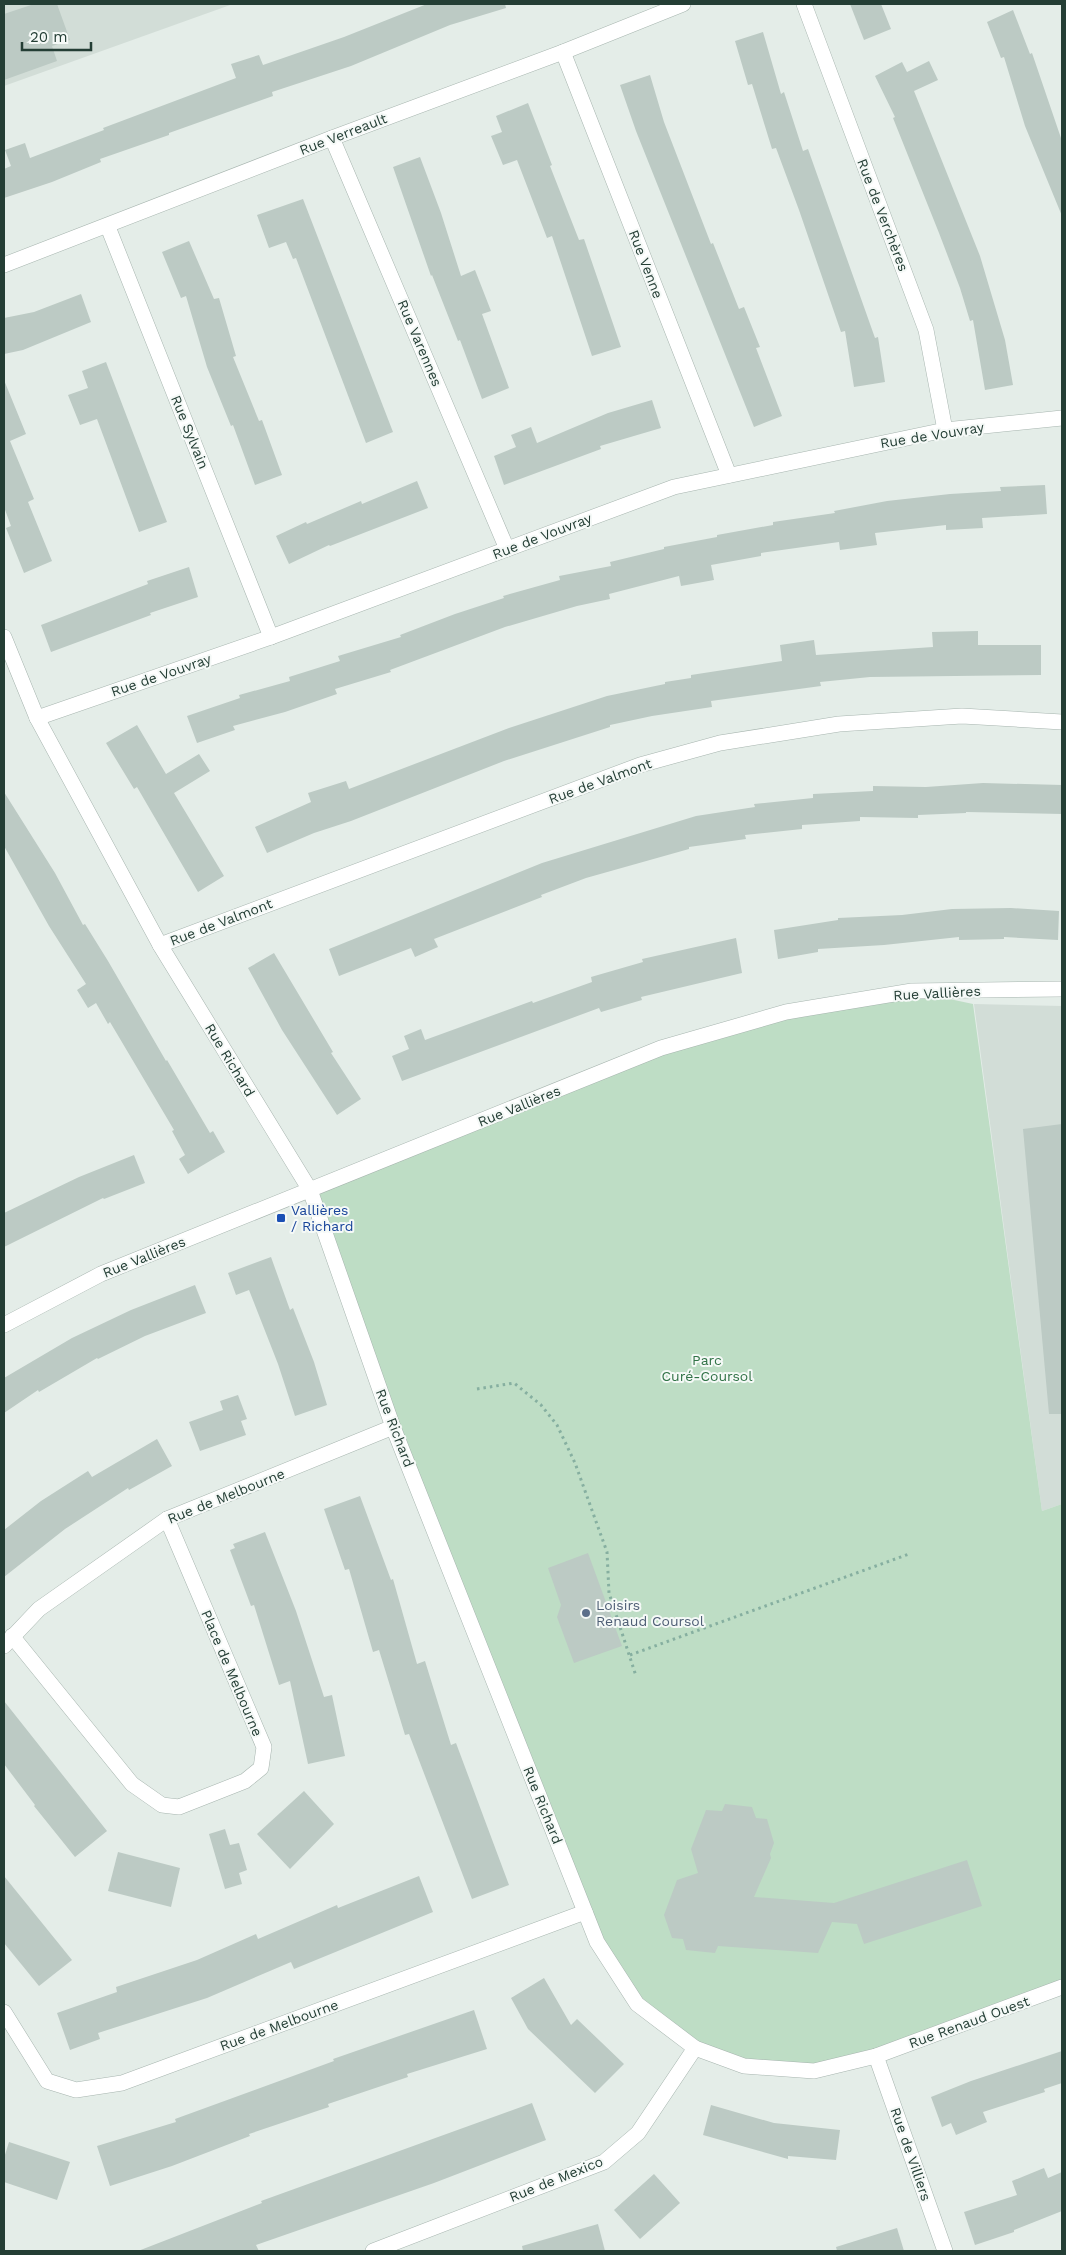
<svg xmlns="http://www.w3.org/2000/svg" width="1066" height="2255" font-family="'Work Sans',sans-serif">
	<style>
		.built { fill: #d2ddd7 }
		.green { fill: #beddc5 }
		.building { fill: #bccac4 }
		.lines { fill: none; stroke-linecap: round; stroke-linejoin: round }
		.minor-casing { stroke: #a7b5af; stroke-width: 16 }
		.path { stroke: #86afa0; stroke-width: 3; stroke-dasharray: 2.5 4; stroke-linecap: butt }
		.minor { stroke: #fff; stroke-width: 15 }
		.transit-dot { fill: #1a4fb4; stroke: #f5f9f7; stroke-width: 2 }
		.service-dot { fill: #5c6f8a; stroke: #f5f9f7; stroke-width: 2 }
		.labels { text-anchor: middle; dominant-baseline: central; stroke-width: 4; stroke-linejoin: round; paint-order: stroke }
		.street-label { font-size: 14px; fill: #243e35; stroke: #f5f9f7 }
		.transit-label { font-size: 14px; fill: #164399; stroke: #f5f9f7; text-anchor: start }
		.park-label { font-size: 14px; fill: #307246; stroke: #f5f9f7 }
		.service-label { font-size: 14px; fill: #4e5e75; stroke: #f5f9f7; text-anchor: start }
	</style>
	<rect width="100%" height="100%" fill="#e4ede8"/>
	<!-- built -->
	<g class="built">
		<polygon points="4,4 233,4 4,86"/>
		<polygon points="974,1004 1062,1006 1062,1504 1042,1511"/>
	</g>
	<!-- green -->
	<polygon class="green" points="912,991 973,1004 1042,1511 1062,1504 1062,1987 814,2071 714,2055 637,2004 597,1942 310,1190 661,1048 786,1012"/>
	<!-- building -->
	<g class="building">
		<polygon points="34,4 57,4 70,40 52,46 57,61 4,80 4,14"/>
		<polygon points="427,4 505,4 506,8 450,25 351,66 272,92 273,96 169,133 169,135 100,159 101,162 52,182 4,198 4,169 11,166 5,150 25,143 30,158 104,130 103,128 236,78 231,64 259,55 263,65 344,37"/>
		<polygon points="850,4 881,4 891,29 864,40"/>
		<polygon points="1013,10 1030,54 1032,53 1062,141 1062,216 1025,126 1004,57 1001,58 987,22"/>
		<polygon points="763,32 781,94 784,92 803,151 808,149 875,338 878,337 885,382 854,387 845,331 841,332 799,210 776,148 772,149 752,84 748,85 735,41"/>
		<polygon points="929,61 938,80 914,91 980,256 1005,340 1013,385 985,390 973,320 970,321 960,288 939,233 893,118 895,117 875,76 902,62 907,72"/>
		<polygon points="650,75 664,122 711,244 713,243 739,309 744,307 760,347 756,348 782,416 754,427 636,131 620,85"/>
		<polygon points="528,103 552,165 550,166 579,240 584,239 621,347 592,356 552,236 547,238 517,160 503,165 491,136 502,132 496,116"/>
		<polygon points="420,157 441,213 461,276 475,270 491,311 482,314 509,388 482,399 460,340 458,341 432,275 431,276 393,167"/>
		<polygon points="303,199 393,432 366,443 296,258 293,259 286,242 269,248 257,215"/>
		<polygon points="189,241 214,299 219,298 236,356 233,357 259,421 262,420 282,475 255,485 233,425 231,426 207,367 186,296 181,298 162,252"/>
		<polygon points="81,294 91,322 23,350 4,354 4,318 34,312"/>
		<polygon points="106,362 167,522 139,532 97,419 80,425 68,395 88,388 82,371"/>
		<polygon points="4,380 26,434 10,441 34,499 28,502 52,561 24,573 6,528 11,526 4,507"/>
		<polygon points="652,400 661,428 600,446 601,449 504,485 494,456 516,447 511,435 531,427 537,443 608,413"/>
		<polygon points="417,481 428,508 330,546 329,545 289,564 276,536 306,522 307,524 361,501 362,504"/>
		<polygon points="1045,485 1047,514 982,518 983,528 946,530 946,525 875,533 877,545 840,550 839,542 761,553 761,556 711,565 714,580 681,586 679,576 609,594 610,599 577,606 505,627 390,670 391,672 335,689 337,694 285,712 233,726 235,730 197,743 187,716 240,698 239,695 290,681 289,677 340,661 338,656 401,637 400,635 455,614 504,598 503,596 560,580 559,576 611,566 610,562 664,549 664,547 717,537 717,535 773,525 773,522 835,513 834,511 887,501 950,494 1001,491 1000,487"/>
		<polygon points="189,567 198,597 150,613 151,615 51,652 41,625 148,584 147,581"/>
		<polygon points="978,631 978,645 1041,645 1041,675 870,677 820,682 821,686 711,701 712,707 652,716 610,725 610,727 504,761 351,821 314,833 267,853 255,827 311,802 308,793 346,781 349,789 509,728 607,696 665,684 665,682 691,678 691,675 782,661 780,645 814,640 816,655 933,647 932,632"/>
		<polygon points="137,725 166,774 199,754 210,771 174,793 224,876 198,892 137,787 134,789 106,743"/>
		<polygon points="983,783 1062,785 1062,814 966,812 966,813 918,815 918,818 860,817 860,821 802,825 802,829 745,835 746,839 689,847 689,849 586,878 541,895 542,897 434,939 438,947 415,957 411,948 339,976 329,949 542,863 696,816 755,807 754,804 813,798 813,794 873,791 873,786 926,787"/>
		<polygon points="4,792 55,873 83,925 85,924 108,961 166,1061 167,1060 210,1133 213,1131 225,1152 188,1174 179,1159 185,1155 172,1131 174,1130 110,1022 108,1024 96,1003 88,1008 77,990 86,984 49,926 4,846"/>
		<polygon points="1011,908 1059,911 1058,940 1004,937 1004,939 959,940 959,937 884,945 818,949 818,952 778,959 774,930 838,920 838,918 902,915 952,909"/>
		<polygon points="736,938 742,973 641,997 642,1000 601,1012 599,1008 402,1081 392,1056 409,1049 404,1036 421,1029 425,1040 532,1001 533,1003 592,982 591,977 643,962 642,959"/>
		<polygon points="274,953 333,1052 331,1053 361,1099 337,1115 282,1030 248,968"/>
		<polygon points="1062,1124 1062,1414 1049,1414 1023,1129"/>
		<polygon points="134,1155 145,1183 104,1199 103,1198 4,1247 4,1213 79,1177"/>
		<polygon points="271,1257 290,1310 293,1308 314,1362 327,1405 295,1416 278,1364 249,1290 236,1295 228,1273"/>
		<polygon points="195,1285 206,1313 145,1336 98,1359 97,1358 39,1392 38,1390 4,1413 4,1378 72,1338 131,1310"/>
		<polygon points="238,1395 247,1419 241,1421 246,1435 200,1451 189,1422 223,1410 220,1401"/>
		<polygon points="157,1439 172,1466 129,1490 128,1488 65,1529 4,1577 4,1530 41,1501 88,1471 92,1477"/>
		<polygon points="360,1496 391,1580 393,1579 417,1664 425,1661 451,1745 456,1743 509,1885 472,1899 409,1734 405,1735 379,1650 373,1652 349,1569 345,1570 324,1509"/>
		<polygon points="265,1532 296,1611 324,1697 332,1695 345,1756 308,1764 290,1681 279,1685 254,1605 251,1606 230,1550 235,1548 233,1544"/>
		<polygon points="588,1553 622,1646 574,1663 557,1617 561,1605 548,1568"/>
		<polygon points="4,1701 107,1831 75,1857 34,1806 35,1805 4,1764"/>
		<polygon points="304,1791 334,1824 290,1869 257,1834"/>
		<polygon points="725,1804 752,1807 756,1818 767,1819 774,1843 770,1854 771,1858 754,1897 834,1903 967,1860 982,1906 864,1944 857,1924 832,1922 818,1953 718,1946 715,1953 686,1950 683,1939 672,1938 664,1915 677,1880 698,1873 691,1849 706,1810 722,1811"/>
		<polygon points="225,1829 230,1845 239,1843 247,1870 239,1873 242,1884 225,1889 209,1834"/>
		<polygon points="118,1852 180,1868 171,1907 108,1891"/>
		<polygon points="4,1876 72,1960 39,1986 4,1943"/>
		<polygon points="419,1876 433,1912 294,1969 291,1962 207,1998 98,2033 100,2039 70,2050 57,2013 117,1992 116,1987 197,1960 256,1934 258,1939 337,1905 338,1908"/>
		<polygon points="544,1978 571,2025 577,2019 624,2064 595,2093 528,2029 511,1998"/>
		<polygon points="474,2010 487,2049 407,2074 408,2077 328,2104 329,2107 249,2134 250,2136 172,2166 110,2186 97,2146 176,2122 175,2119 334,2061 333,2059"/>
		<polygon points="1062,2051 1062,2083 1044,2089 1045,2092 983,2112 987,2122 956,2135 951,2123 942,2127 931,2097 971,2081"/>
		<polygon points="532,2103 546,2140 434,2183 256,2245 259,2251 138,2251 262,2203 261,2201"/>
		<polygon points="711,2105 774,2123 840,2130 836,2160 788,2156 788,2159 703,2135"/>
		<polygon points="9,2142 70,2162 57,2200 4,2182 4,2158"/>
		<polygon points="1044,2168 1048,2178 1062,2172 1062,2211 1014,2230 1014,2232 975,2245 964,2212 1017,2195 1012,2181"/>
		<polygon points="654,2174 680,2203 640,2239 614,2210"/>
		<polygon points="598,2224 605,2251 523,2251 522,2246"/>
		<polygon points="897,2228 904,2251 837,2251 836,2247"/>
	</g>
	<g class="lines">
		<defs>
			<g id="minor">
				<polyline points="804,4 926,330 945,430"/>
				<polyline points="563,52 729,475"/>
				<polyline points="332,138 507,549"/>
				<polyline points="108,227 271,637"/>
				<polyline points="4,265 332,138 563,52 683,4"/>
				<polyline points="4,637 37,718 160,945 310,1190 393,1427 597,1942 637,2004 695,2048 744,2066 814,2071 876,2056 1062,1987"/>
				<polyline points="37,718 271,637 674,487 945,430 1062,418"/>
				<polyline points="160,945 640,765 720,743 839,724 962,716 1062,722"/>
				<polyline points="4,1325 101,1274 661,1048 786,1012 912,991 1062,989"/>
				<polyline points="12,1636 132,1784 162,1805 179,1807 245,1781 261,1768 264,1747 167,1519"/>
				<polyline points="4,1646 39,1609 167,1519 393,1427"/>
				<polyline points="4,2012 47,2081 76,2090 122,2083 585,1912"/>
				<polyline points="876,2056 945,2251"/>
				<polyline points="373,2251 604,2162 638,2133 695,2048"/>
			</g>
		</defs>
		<!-- minor casing -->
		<use href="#minor" class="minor-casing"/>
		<!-- path -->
		<g class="path">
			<polyline points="477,1389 514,1383 541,1405 557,1425 575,1463 607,1552 609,1593 636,1676"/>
			<polyline points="630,1655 909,1554"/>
		</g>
		<!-- minor -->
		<use href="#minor" class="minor"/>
	</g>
	<!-- markers -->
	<rect class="transit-dot" x="276" y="1213" width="10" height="10" rx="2.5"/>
	<circle class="service-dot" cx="586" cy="1613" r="5"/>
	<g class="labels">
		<!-- street labels -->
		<g class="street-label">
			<text transform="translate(343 134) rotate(-21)">Rue Verreault</text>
			<text transform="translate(883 215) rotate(69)">Rue de Verchères</text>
			<text transform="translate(646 264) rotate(69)">Rue Venne</text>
			<text transform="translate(420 343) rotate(67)">Rue Varennes</text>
			<text transform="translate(190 432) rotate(68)">Rue Sylvain</text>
			<text transform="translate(932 435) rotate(-9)">Rue de Vouvray</text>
			<text transform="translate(542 536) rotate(-21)">Rue de Vouvray</text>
			<text transform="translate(161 675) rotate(-19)">Rue de Vouvray</text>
			<text transform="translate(600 781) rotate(-20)">Rue de Valmont</text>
			<text transform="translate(221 922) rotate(-21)">Rue de Valmont</text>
			<text transform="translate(937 993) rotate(-3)">Rue Vallières</text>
			<text transform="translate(230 1060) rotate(59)">Rue Richard</text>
			<text transform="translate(519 1106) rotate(-22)">Rue Vallières</text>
			<text transform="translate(144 1257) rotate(-22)">Rue Vallières</text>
			<text transform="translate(395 1428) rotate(69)">Rue Richard</text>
			<text transform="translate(226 1496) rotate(-22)">Rue de Melbourne</text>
			<text transform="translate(232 1673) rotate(67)">Place de Melbourne</text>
			<text transform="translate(543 1805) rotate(68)">Rue Richard</text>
			<text transform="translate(969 2022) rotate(-20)">Rue Renaud Ouest</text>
			<text transform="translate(279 2025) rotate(-20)">Rue de Melbourne</text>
			<text transform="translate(911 2154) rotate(71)">Rue de Villiers</text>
			<text transform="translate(556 2179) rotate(-22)">Rue de Mexico</text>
		</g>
		<!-- transit labels -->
		<g class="transit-label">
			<text x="291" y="1210">Vallières<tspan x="291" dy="16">/ Richard</tspan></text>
		</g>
		<!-- park labels -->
		<g class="park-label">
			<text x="707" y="1360">Parc<tspan x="707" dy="16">Curé-Coursol</tspan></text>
		</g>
		<!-- service labels -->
		<g class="service-label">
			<text x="596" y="1605">Loisirs<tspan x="596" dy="16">Renaud Coursol</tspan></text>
		</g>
	</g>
	<!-- border -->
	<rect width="1066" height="2255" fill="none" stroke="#243e35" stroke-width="10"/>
	<!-- scale -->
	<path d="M22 42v8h69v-8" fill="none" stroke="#243e35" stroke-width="2.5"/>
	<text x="30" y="42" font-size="15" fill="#243e35" stroke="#f5f9f7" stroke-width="4" paint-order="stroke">20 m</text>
</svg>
